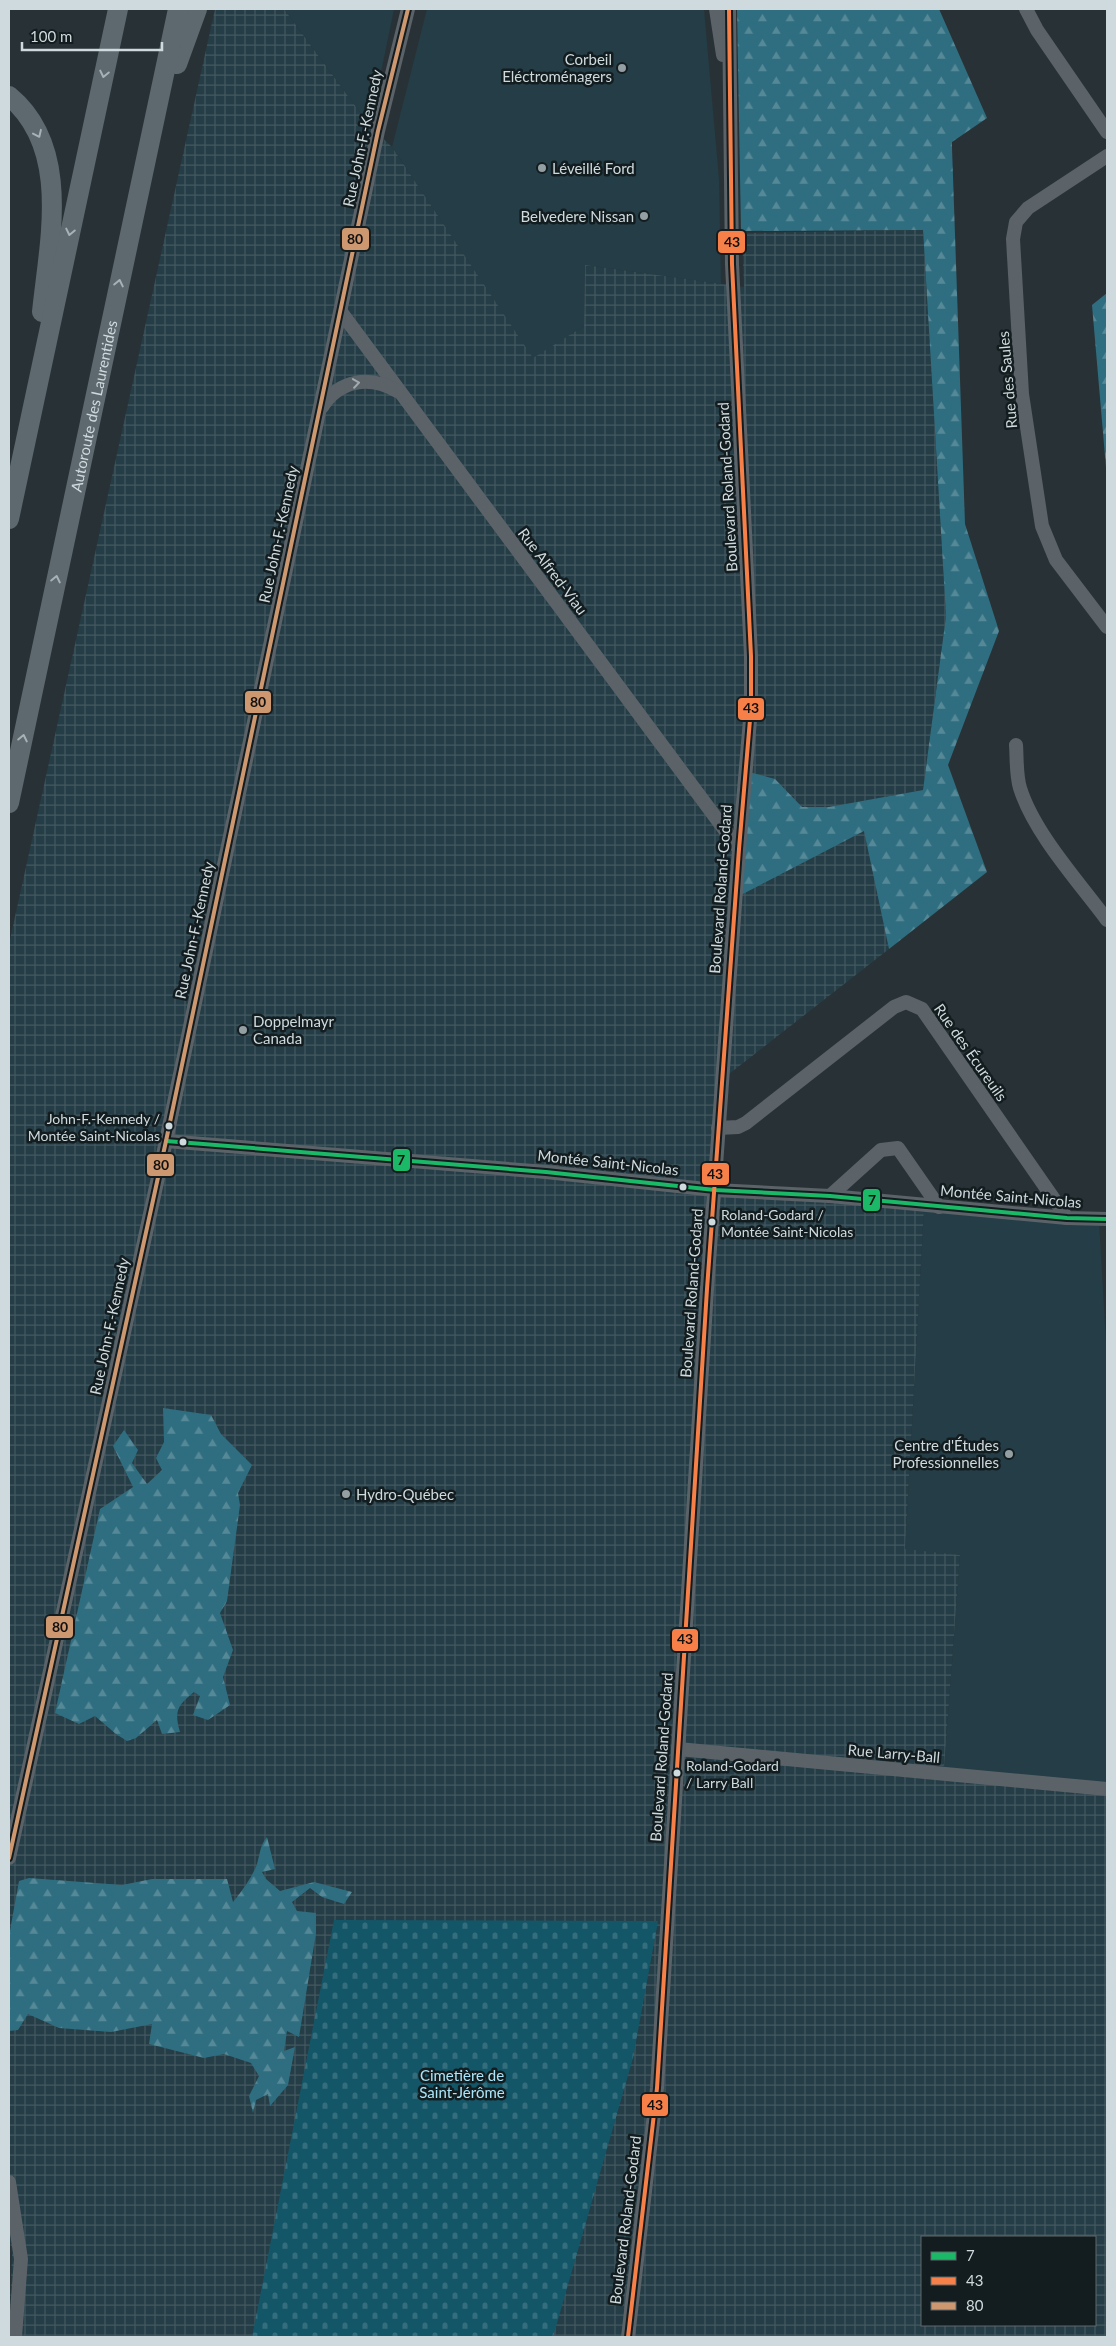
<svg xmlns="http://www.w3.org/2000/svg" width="1116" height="2346" font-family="Lato,sans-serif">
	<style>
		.built { fill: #243d46 }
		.industrial { fill: url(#industrial-grid); fill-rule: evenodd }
		.forest { fill: url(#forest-firs) }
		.cemetery { fill: url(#cemetery-stones) }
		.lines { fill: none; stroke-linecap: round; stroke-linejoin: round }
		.minor { stroke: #5b6268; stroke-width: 14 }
		.highway { stroke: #5e686f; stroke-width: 20 }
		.bus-1-casing { stroke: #131c1f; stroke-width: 8 }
		.bus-2-casing { stroke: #131c1f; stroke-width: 8 }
		.bus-3-casing { stroke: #131c1f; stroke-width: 8 }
		.bus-1 { stroke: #1ab867; stroke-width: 4 }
		.bus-2 { stroke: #f78048; stroke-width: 4 }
		.bus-3 { stroke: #cd976f; stroke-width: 4 }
		.oneway { stroke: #a7b2b7 }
		.oneway2 { stroke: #a0aaaf }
		.poi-dot { fill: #949fa3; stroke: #131c1f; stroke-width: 2 }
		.bus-dot { fill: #cedade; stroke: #131c1f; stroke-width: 2 }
		.labels { text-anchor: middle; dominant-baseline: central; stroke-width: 5; stroke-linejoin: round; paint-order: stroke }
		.bus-label { font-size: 14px; fill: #cedade; stroke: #131c1f; text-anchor: start }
		.poi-label { font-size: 15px; fill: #cedade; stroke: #131c1f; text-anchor: end }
		.street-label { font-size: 15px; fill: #cedade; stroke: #131c1f }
		.park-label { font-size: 15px; fill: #abe5f9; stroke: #131c1f }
		.line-badge { stroke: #131c1f; stroke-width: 2 }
		.pale-badge-label { font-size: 14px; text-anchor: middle; font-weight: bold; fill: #111 }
	</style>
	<defs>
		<pattern id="industrial-grid" width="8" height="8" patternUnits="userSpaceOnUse" patternTransform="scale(1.25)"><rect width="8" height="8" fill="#243d46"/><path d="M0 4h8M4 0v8" fill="none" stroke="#435860"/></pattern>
		<pattern id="forest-firs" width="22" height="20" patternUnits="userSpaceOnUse" patternTransform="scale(1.25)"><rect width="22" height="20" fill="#2f6e80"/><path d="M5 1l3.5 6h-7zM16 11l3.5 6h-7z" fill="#568997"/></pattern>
		<pattern id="cemetery-stones" width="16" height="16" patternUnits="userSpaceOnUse" patternTransform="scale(1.25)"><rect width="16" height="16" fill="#135668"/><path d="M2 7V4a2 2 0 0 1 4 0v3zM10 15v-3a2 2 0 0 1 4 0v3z" fill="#346e7d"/></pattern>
	</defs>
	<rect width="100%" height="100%" fill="#283236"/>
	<!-- built -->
	<g class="built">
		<polygon points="284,9 394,9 370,126"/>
		<polygon points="427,9 704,9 719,179 721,284 585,265 584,326 533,359 392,147"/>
		<polygon points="924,1208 1099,1221 1107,1359 1107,1789 944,1768 960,1555 905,1550"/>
	</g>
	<!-- industrial -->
	<path class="industrial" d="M215,9H284L370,126L392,147L533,358L584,326L585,265L744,287L742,233L923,230L946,616L923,790L864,801L889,949L729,1074L715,1190L924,1208L905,1549L960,1555L944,1768L1107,1789V2337H9L12,2254L9,2234V944ZM922,2237H1095V2325H922Z"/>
	<!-- forest -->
	<g class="forest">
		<polygon points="737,9 939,9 987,118 952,142 952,148 965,524 999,631 948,765 987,872 889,949 864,831 739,896 749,772 775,779 802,807 829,807 923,790 946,616 923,230 741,231"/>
		<polygon points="1107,293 1107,479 1092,305"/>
		<path d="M163,1408L211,1415L221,1434L252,1465L238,1493L240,1505L227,1601L220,1613L233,1650L223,1677L230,1705L208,1720L193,1715L200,1696L194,1692C177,1706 174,1711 180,1732L162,1734L157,1720L136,1738L127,1741L116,1734L95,1716L79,1724L55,1713L100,1509L133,1487L113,1446L124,1430L138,1450L132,1463L147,1484L162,1470L156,1458L164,1442Z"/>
		<path d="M267,1837L275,1869L262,1872L266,1879L280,1891L314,1882L352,1892L344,1904L322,1897L310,1888L292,1902L297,1911L316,1913V1933L299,2037L287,2031L284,2051L295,2047L288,2085L270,2106L268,2094L256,2100L253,2113L249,2096L259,2076L251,2063L224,2054L204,2058L149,2044L152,2024L111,2032L59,2028L28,2014L18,2030L9,2031V1936L19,1881L29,1878L122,1885L152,1879H227L233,1902C242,1891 250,1880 256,1867C260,1857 259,1846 267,1837Z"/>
	</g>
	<!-- cemetery -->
	<polygon class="cemetery" points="334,1920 658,1921 633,2058 553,2337 252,2337"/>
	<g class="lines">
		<!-- minor -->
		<g class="minor">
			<polyline points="716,9 723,55"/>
			<polyline points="1026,9 1037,30 1107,132"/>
			<polyline points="1107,156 1028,208 1016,222 1013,239 1022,394 1042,526 1056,560 1107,627"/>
			<polyline points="341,312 739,849"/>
			<path d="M322,407C339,380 369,375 397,391"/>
			<path d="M1016,745C1017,759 1016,775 1020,788C1034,833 1078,881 1107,920"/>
			<polyline points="718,1128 738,1127 746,1123 894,1007 906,1002 922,1009 1067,1218"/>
			<polyline points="166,1141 546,1172 715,1190 830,1196 1067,1218 1107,1219"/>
			<polyline points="830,1196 881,1150 898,1148 939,1207"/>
			<polyline points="678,1749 1107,1789"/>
			<polyline points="9,1858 166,1141 378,131 408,9"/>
			<polyline points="9,2182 21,2259 15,2337"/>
			<polyline points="628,2337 657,2088 707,1289 739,849 751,708 751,656 732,264 729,9"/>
		</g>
		<!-- highway -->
		<g class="highway">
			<polyline points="177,64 197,9"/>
			<path d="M9,96C72,148 49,242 42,312"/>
			<polyline points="9,519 118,9"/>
			<path id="s1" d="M9,803L178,9"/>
		</g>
		<defs>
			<polyline id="bus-1" points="166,1141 546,1172 715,1190 830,1196 1067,1218 1107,1219"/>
			<polyline id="bus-2" points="628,2337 657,2088 707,1289 739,849 751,708 751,656 732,264 729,9"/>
			<polyline id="bus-3" points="9,1858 166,1141 378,131 408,9"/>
		</defs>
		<!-- bus-1 casing -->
		<use href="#bus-1" class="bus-1-casing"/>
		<!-- bus-2 casing -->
		<use href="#bus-2" class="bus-2-casing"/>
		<!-- bus-3 casing -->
		<use href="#bus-3" class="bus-3-casing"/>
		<!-- bus-1 -->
		<use href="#bus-1" class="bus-1"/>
		<!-- bus-2 -->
		<use href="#bus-2" class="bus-2"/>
		<!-- bus-3 -->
		<use href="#bus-3" class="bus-3"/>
	</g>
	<!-- one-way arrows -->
	<defs><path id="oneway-chevron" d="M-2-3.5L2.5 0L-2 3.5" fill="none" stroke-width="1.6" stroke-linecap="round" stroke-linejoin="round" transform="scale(1.25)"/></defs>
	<g class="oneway">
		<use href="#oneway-chevron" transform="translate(104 74) rotate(102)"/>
		<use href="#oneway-chevron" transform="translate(38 134) rotate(65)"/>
		<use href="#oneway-chevron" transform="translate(70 232) rotate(102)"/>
		<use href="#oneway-chevron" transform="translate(119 283) rotate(-78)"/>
		<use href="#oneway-chevron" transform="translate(56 579) rotate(-78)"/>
		<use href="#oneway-chevron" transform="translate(23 738) rotate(-78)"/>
	</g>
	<use class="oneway2" href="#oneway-chevron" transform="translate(356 383) rotate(-8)"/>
	<!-- markers -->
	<g class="poi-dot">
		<circle cx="622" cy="68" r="5"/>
		<circle cx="542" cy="168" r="5"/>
		<circle cx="644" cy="216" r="5"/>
		<circle cx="243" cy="1030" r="5"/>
		<circle cx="1009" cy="1454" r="5"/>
		<circle cx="346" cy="1494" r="5"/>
	</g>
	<g class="bus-dot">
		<circle cx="169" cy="1126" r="4.5"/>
		<circle cx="183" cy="1142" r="4.5"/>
		<circle cx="683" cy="1187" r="4.5"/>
		<circle cx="712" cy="1222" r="4.5"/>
		<circle cx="677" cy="1773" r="4.5"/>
	</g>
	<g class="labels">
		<!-- bus labels -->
		<g class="bus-label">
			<text x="160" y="1118" text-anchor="end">John-F.-Kennedy /<tspan x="160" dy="17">Montée Saint-Nicolas</tspan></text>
			<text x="721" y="1214">Roland-Godard /<tspan x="721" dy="17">Montée Saint-Nicolas</tspan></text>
			<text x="686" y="1765">Roland-Godard<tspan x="686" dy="17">/ Larry Ball</tspan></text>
		</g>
		<!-- poi labels -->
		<g class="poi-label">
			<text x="612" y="59">Corbeil<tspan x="612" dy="17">Eléctroménagers</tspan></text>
			<text x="552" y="168" text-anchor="start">Léveillé Ford</text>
			<text x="634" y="216">Belvedere Nissan</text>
			<text x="253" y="1021" text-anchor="start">Doppelmayr<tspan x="253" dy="17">Canada</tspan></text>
			<text x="999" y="1445">Centre d'Études<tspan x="999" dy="17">Professionnelles</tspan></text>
			<text x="356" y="1494" text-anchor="start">Hydro-Québec</text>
		</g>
		<!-- street labels -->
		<g class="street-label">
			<text transform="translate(362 138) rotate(-78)">Rue John-F.-Kennedy</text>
			<text transform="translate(1007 380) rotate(-95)">Rue des Saules</text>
			<text stroke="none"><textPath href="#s1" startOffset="406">Autoroute des Laurentides</textPath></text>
			<text transform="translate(727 487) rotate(-93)">Boulevard Roland-Godard</text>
			<text transform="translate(278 534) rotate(-78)">Rue John-F.-Kennedy</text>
			<text transform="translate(553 571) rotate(53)">Rue Alfred-Viau</text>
			<text transform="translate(720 889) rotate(-86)">Boulevard Roland-Godard</text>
			<text transform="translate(194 930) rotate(-78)">Rue John-F.-Kennedy</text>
			<text transform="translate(971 1052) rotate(55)">Rue des Écureuils</text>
			<text transform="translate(608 1162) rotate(6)">Montée Saint-Nicolas</text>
			<text transform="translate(1011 1196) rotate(5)">Montée Saint-Nicolas</text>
			<text transform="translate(691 1293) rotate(-86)">Boulevard Roland-Godard</text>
			<text transform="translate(109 1326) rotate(-78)">Rue John-F.-Kennedy</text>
			<text transform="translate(894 1753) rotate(5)">Rue Larry-Ball</text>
			<text transform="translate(661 1757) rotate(-86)">Boulevard Roland-Godard</text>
			<text transform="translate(625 2220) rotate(-83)">Boulevard Roland-Godard</text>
		</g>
		<!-- park labels -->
		<g class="park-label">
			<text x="462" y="2075">Cimetière de<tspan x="462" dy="17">Saint-Jérôme</tspan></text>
		</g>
	</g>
	<g class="line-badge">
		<rect x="341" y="227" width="29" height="24" rx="5" fill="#cd976f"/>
		<rect x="717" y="230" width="29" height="24" rx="5" fill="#f78048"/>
		<rect x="244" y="690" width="28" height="24" rx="5" fill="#cd976f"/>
		<rect x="737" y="697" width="28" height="24" rx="5" fill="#f78048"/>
		<rect x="392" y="1148" width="19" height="24" rx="5" fill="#1ab867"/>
		<rect x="146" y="1153" width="29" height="24" rx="5" fill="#cd976f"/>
		<rect x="701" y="1162" width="29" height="24" rx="5" fill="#f78048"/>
		<rect x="862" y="1188" width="19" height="24" rx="5" fill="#1ab867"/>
		<rect x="45" y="1615" width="29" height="24" rx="5" fill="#cd976f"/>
		<rect x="671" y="1628" width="28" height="24" rx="5" fill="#f78048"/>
		<rect x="641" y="2093" width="28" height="24" rx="5" fill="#f78048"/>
	</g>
	<g class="pale-badge-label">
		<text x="355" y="244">80</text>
		<text x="732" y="247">43</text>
		<text x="258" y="707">80</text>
		<text x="751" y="713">43</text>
		<text x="401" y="1165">7</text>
		<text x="161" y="1170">80</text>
		<text x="715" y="1179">43</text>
		<text x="872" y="1205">7</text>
		<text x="60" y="1632">80</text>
		<text x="685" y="1644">43</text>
		<text x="655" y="2110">43</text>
	</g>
	<!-- border -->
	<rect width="1116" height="2346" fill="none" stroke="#cedade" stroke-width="20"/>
	<!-- legend -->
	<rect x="921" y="2236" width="175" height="90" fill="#131c1f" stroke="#5e686b"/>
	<rect x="931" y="2252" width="25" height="8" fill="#1ab867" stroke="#5e686b"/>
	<text x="966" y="2261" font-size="15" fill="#cedade">7</text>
	<rect x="931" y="2277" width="25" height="8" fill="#f78048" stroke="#5e686b"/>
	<text x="966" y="2286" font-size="15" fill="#cedade">43</text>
	<rect x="931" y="2302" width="25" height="8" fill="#cd976f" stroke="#5e686b"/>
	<text x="966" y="2311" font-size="15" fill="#cedade">80</text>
	<!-- scale -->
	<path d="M22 42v8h140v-8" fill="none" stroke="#cedade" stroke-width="2.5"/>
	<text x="30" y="42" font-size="15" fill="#cedade" stroke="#131c1f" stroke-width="4" paint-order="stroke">100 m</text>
</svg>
